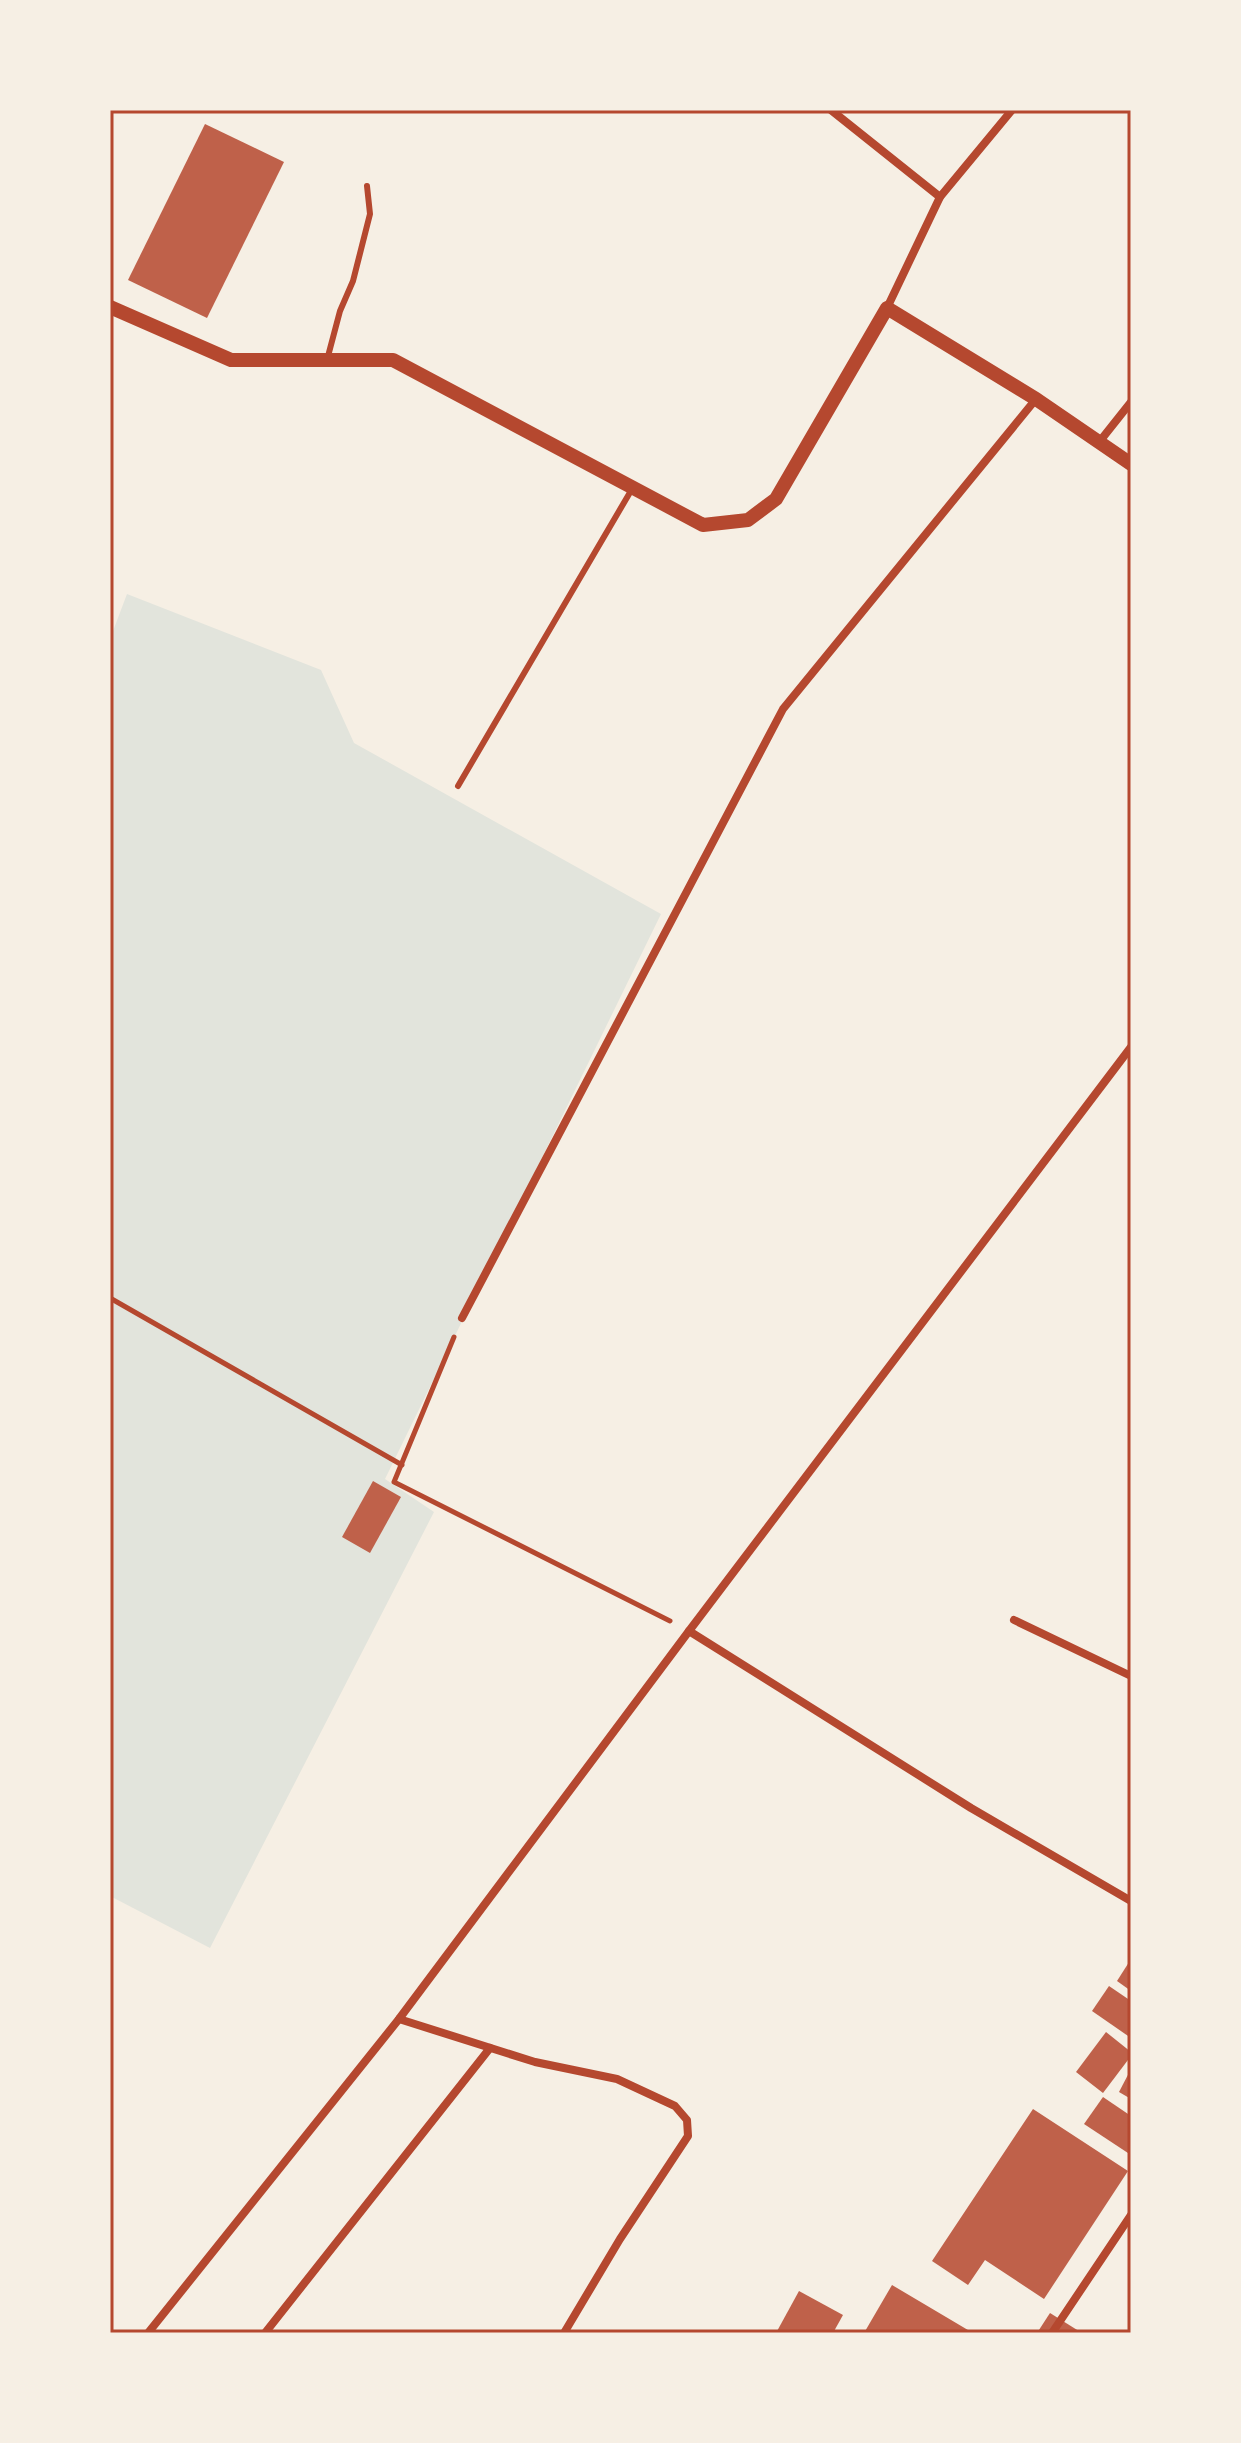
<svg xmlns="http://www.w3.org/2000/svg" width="1241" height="2443" font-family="'Public Sans',sans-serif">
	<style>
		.green { fill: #e2e4dc }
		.building { fill: #bf614a }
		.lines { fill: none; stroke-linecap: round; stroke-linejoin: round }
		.path { stroke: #b5482f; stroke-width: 5 }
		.service { stroke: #b5482f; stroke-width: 6 }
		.minor { stroke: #b5482f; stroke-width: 8 }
		.tertiary { stroke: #b5482f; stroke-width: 14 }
		.neatline { fill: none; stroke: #b5482f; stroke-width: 3 }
	</style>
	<rect width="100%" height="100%" fill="#f6efe4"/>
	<!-- green -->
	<polygon class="green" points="127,594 321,670 354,743 661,914 385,1479 434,1512 210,1948 110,1896 110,639"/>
	<!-- building -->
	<g class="building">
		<polygon points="205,124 284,162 207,318 128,280"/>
		<polygon points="373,1481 401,1497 370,1553 342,1537"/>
		<polygon points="1131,1959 1131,1991 1117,1981"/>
		<polygon points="1109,1986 1131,2001 1131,2038 1092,2011"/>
		<polygon points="1106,2032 1131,2052 1131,2056 1103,2093 1076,2072"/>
		<polygon points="1131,2069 1131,2099 1119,2092"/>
		<polygon points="1103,2097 1131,2116 1131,2155 1084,2124"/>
		<polygon points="1033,2109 1128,2171 1044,2299 985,2260 968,2285 932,2261"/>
		<polygon points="892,2285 973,2333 864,2333"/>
		<polygon points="799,2291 843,2315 833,2333 776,2333"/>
		<polygon points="1050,2313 1082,2333 1037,2333"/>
	</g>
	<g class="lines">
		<!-- path -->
		<g class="path">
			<polyline points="110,1298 402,1465"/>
			<polyline points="454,1337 394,1482 670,1621"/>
		</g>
		<!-- service -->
		<g class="service">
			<polyline points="327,360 340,311 353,281 370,214 367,186"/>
			<polyline points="458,786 632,489"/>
		</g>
		<!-- minor -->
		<g class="minor">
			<polyline points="831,110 940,197"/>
			<polyline points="887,308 940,197 1012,110"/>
			<polyline points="1100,441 1131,402"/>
			<polyline points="462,1318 783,709 1036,399"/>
			<polyline points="1014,1620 1131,1676"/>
			<polyline points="689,1631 971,1808 1131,1901"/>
			<polyline points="399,2019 535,2062 617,2079 675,2106 687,2120 688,2136 620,2239 564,2333"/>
			<polyline points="148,2333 399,2019 689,1631 1131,1047"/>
			<polyline points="265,2333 490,2048"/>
			<polyline points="1052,2333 1131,2215"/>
		</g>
		<!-- tertiary -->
		<polyline class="tertiary" points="110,307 231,360 393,360 703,525 748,520 776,499 887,308 1036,399 1131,464"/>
	</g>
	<!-- border -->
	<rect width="1241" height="2443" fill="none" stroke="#f6efe4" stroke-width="224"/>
	<rect x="112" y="112" width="1017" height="2219" class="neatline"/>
</svg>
